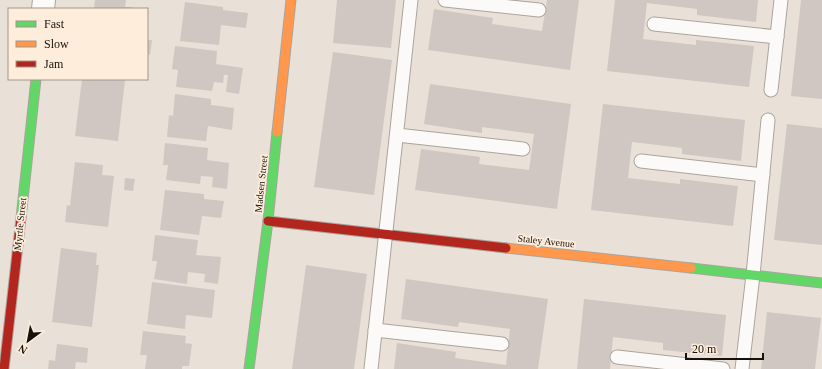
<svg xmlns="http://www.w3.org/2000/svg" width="822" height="369" font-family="'Times New Roman',serif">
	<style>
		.building { fill: #d0c7c3 }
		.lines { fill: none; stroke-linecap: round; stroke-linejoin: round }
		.lane-casing { stroke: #aba49d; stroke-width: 15 }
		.street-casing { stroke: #aba49d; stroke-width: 24 }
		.fast-casing { stroke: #aba49d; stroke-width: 11 }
		.slow-casing { stroke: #aba49d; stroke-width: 11 }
		.jam-casing { stroke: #aba49d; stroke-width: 11 }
		.lane { stroke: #fcfaf9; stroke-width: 13 }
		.street { stroke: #fcfaf9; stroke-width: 22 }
		.fast { stroke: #63d668; stroke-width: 9 }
		.slow { stroke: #ff974d; stroke-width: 9 }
		.jam { stroke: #b3261e; stroke-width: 9 }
		.labels { text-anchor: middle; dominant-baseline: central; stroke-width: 3.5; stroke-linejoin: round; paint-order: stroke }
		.street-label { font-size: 10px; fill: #17110b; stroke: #ffeddc }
	</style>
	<rect width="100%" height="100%" fill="#e9e0d7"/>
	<!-- building -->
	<g class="building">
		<polygon points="95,0 126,0 125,7 132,7 132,9 94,9"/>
		<polygon points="337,0 396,0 391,48 333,43"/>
		<polygon points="547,0 579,0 570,70 428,50 434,9 493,18 492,24 542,31"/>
		<polygon points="615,0 758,0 756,22 697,15 697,9 647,3 643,39 696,45 696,40 754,46 749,87 607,71"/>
		<polygon points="801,0 822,0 822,99 791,96"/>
		<polygon points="185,2 223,7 223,10 248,13 246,28 221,25 219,45 180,41"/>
		<polygon points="147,40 152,40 150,55 147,54"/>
		<polygon points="175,46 217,51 216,64 243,68 239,94 226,92 228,75 224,75 223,83 214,82 212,91 176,87 178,70 172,69"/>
		<polygon points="333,52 392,60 374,195 314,187"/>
		<polygon points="82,79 116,79 125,80 118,141 75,136"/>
		<polygon points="430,84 571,104 557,209 415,190 421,149 480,157 479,164 529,170 534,134 482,127 482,133 424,124"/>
		<polygon points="175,94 211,99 211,105 234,108 232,130 208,126 206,141 167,137 169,115 173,116"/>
		<polygon points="603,104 745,120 741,161 682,154 682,148 632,142 628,178 680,184 680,179 738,186 733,226 591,210"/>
		<polygon points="787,124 822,128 822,245 774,240"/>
		<polygon points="165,143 208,148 207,160 229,163 227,189 212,187 213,177 201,176 200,184 166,180 168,165 163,165"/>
		<polygon points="75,162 103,165 102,175 114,176 108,227 65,222 67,205 70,206"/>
		<polygon points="125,178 135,179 133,191 124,190"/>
		<polygon points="165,190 204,194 204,199 224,201 221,218 202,216 199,235 160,230"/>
		<polygon points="155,235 198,240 196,255 221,257 218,284 204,282 205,274 188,272 187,284 154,279 157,261 152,261"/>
		<polygon points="61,248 97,253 96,265 99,265 92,327 52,322"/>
		<polygon points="306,265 367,274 354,369 292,369"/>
		<polygon points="406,279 548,299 538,369 394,369 397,343 456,352 455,358 506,365 510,329 459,322 458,327 401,319"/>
		<polygon points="152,282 215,290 212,318 186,315 185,329 147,324"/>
		<polygon points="584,299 726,315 722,356 663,350 663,343 613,337 610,369 577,369"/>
		<polygon points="767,312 821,318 815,369 761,369"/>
		<polygon points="143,331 186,336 185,343 192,344 189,366 182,366 182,369 145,369 147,355 140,355"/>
		<polygon points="57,344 88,348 87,363 76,362 75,369 48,369 49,360 55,361"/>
	</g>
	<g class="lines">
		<defs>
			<g id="lane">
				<polyline points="445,0 539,10"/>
				<polyline points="654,24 777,37"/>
				<polyline points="771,90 781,0"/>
				<polyline points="397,135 523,149"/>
				<polyline points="641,161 763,175"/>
				<polyline points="375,330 502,344"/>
				<polyline points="617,357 723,369"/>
				<polyline points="371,369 411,0"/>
				<polyline points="742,369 753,275 768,120"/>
			</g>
			<polyline id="street" points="43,9 44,0"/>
			<g id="fast">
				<polyline points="21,218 36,79"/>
				<polyline points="691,268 822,283"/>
				<polyline points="249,369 268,221 277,132"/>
			</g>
			<g id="slow">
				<polyline points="277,132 291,0"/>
				<polyline points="506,248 691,268"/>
			</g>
			<g id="jam">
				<polyline points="268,221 506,248"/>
				<polyline points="4,369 21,218"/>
			</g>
		</defs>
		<!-- lane casing -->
		<use href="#lane" class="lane-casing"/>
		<!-- street casing -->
		<use href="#street" class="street-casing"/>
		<!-- fast casing -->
		<use href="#fast" class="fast-casing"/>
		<!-- slow casing -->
		<use href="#slow" class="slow-casing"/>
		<!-- jam casing -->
		<use href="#jam" class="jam-casing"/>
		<!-- lane -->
		<use href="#lane" class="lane"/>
		<!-- street -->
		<use href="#street" class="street"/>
		<!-- fast -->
		<use href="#fast" class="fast"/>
		<!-- slow -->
		<use href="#slow" class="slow"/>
		<!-- jam -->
		<use href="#jam" class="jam"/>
	</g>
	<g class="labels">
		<!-- street labels -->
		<g class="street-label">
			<text transform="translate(261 184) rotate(-84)">Madsen Street</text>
			<text transform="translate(20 224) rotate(-84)">Myrtle Street</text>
			<text transform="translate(546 241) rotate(6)">Staley Avenue</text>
		</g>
	</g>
	<!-- legend -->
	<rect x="8" y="8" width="140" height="72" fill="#ffeddc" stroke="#a29588"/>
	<rect x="16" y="21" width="20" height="6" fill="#63d668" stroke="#a29588"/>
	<text x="44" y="28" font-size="12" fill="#17110b">Fast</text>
	<rect x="16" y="41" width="20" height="6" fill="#ff974d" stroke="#a29588"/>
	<text x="44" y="48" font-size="12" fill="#17110b">Slow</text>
	<rect x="16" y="61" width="20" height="6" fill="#b3261e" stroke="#a29588"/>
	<text x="44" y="68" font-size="12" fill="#17110b">Jam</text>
	<!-- north arrow -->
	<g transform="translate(28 341) rotate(212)" stroke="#ffeddc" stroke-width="3" paint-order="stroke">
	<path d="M0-3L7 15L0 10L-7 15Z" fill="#17110b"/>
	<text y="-6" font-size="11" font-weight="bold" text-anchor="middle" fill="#17110b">N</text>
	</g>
	<!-- scale -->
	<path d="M686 353v6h77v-6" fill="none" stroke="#17110b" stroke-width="2"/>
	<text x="692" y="353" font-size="12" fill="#17110b" stroke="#ffeddc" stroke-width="3" paint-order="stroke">20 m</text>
</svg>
